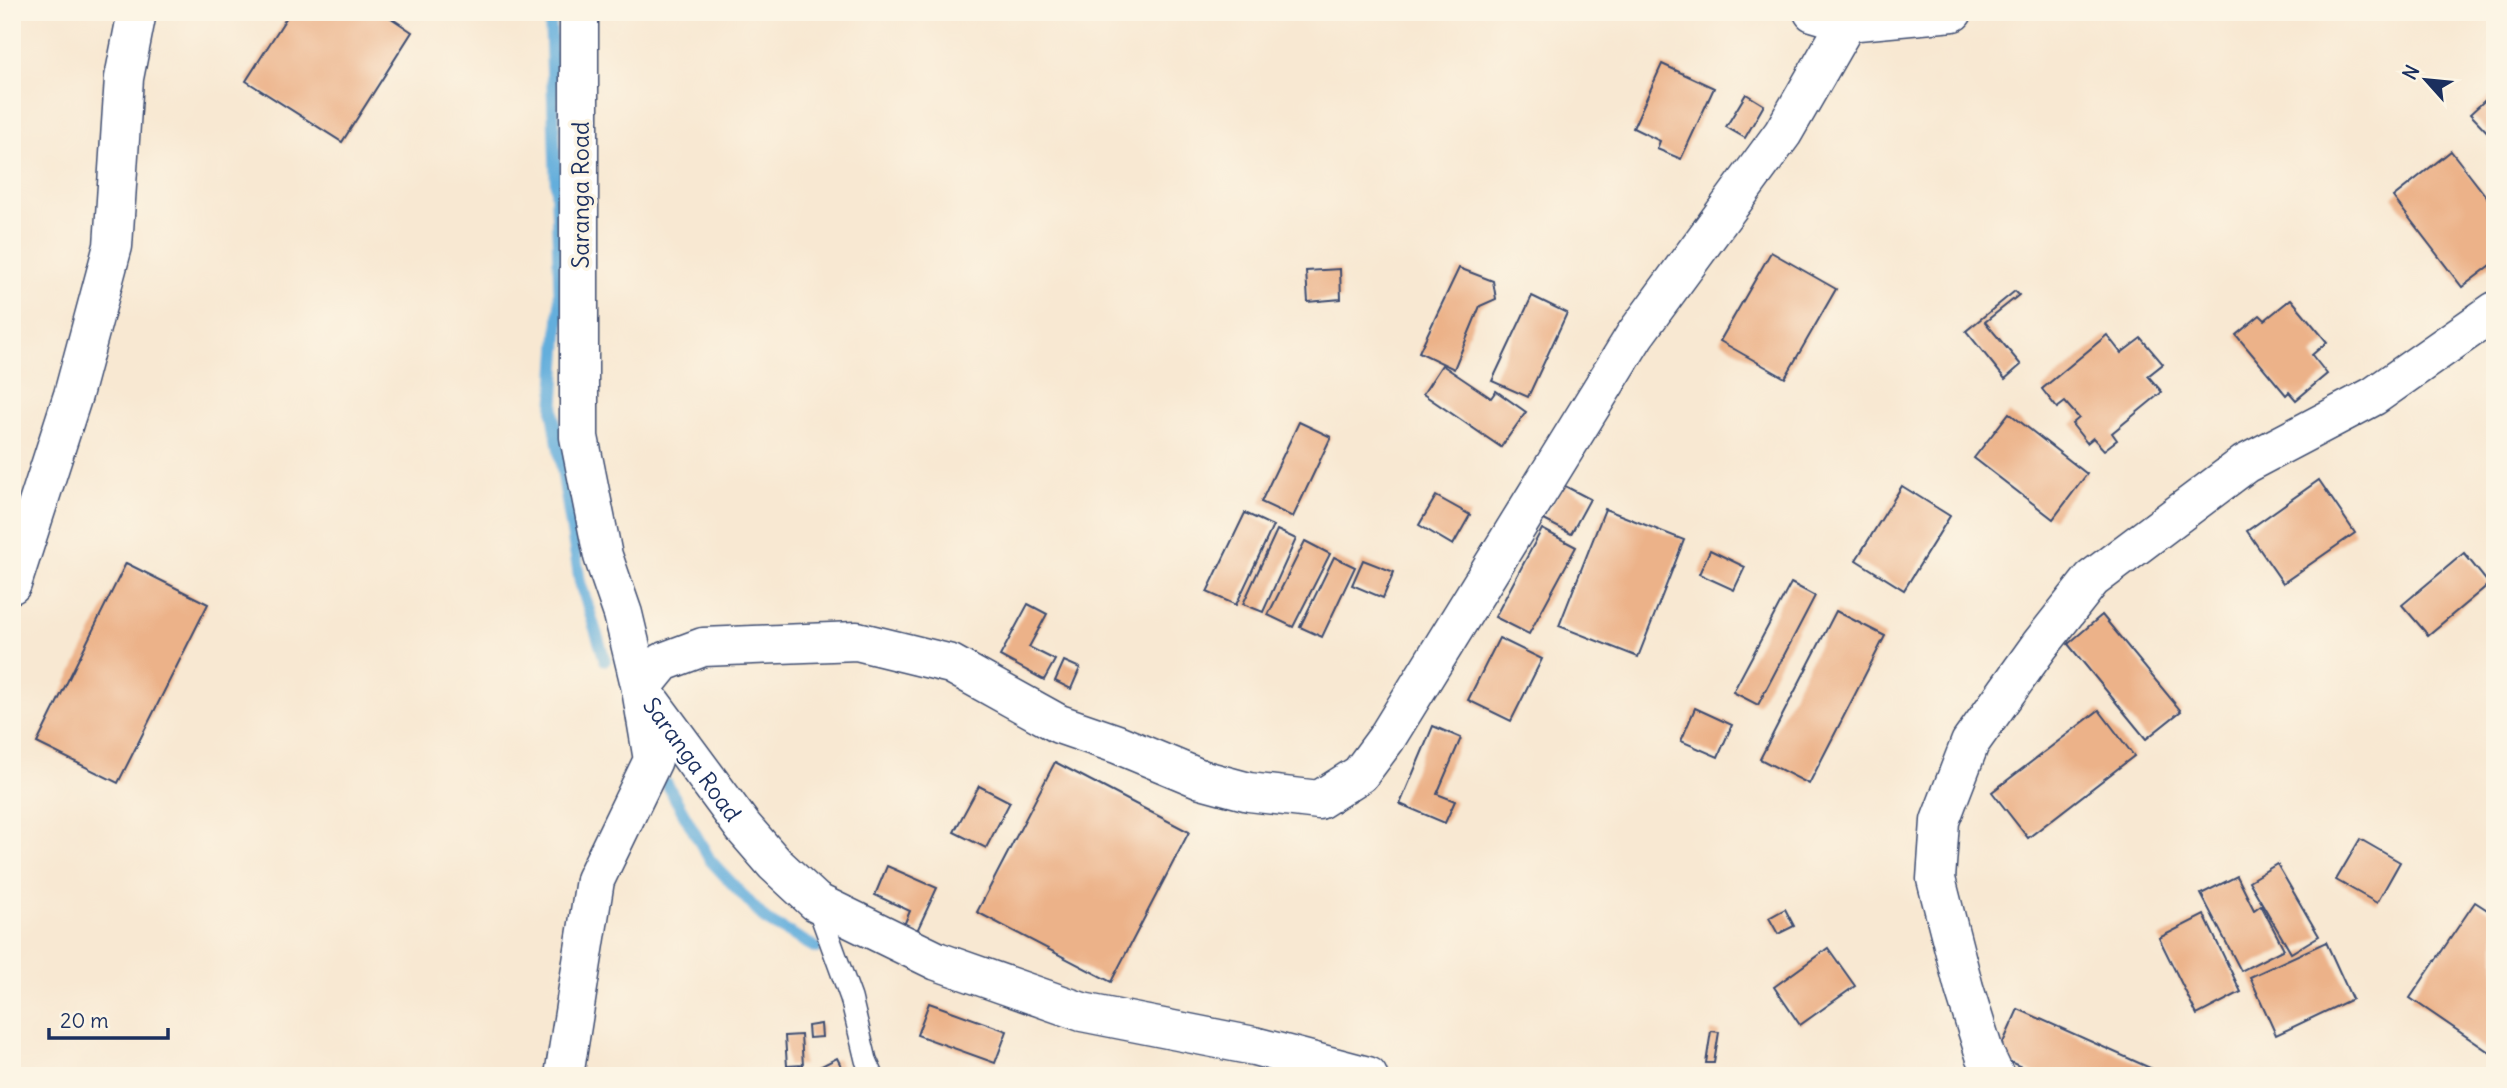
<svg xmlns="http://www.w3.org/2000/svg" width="2507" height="1088" font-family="Delius,sans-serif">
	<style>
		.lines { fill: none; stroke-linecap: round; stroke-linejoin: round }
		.stream { stroke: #64aedc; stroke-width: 12 }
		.building { fill: #ecb289 }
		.service-casing { stroke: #3c4b6f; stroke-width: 24 }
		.minor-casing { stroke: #3c4b6f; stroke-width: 41 }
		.service { stroke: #fff; stroke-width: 21 }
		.minor { stroke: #fff; stroke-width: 38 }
		.labels { text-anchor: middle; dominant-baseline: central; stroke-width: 7; stroke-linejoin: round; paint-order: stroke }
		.street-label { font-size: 23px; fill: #1b2f5e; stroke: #fcf5e5 }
	</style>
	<rect width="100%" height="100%" fill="#fcf5e5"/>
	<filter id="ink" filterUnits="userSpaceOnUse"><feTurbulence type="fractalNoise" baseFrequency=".0143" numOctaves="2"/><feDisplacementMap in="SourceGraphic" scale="14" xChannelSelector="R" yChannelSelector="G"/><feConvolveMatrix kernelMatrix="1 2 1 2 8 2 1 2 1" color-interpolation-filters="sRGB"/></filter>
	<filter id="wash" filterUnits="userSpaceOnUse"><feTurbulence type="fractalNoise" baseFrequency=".00686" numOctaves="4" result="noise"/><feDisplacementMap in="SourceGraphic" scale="28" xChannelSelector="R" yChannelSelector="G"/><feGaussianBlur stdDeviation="1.57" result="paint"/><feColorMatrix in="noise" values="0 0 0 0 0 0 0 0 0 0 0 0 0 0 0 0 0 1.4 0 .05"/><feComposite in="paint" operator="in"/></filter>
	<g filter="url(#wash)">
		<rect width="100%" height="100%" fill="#f8e8d2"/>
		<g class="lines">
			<!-- stream -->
			<g class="stream">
				<polyline points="550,12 560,304 553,412 580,582 605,660"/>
				<polyline points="667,784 710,860 766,920 816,948"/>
			</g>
		</g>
		<g id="blocks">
			<!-- building -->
			<g class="building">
				<polygon points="290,12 382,12 412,32 342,142 246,81"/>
				<polygon points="1662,64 1714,88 1681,159 1657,149 1660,141 1633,128"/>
				<polygon points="2495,91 2495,140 2470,114"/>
				<polygon points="1746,94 1764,105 1745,138 1726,127"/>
				<polygon points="2451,151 2495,208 2493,217 2495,230 2491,233 2495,238 2495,262 2462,287 2393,197"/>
				<polygon points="1771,252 1836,289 1785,378 1720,341"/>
				<polygon points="1459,268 1493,281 1496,299 1480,306 1454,369 1419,352"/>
				<polygon points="1340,269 1341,299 1308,302 1306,271"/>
				<polygon points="2015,291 2019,295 1985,322 2021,365 2005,379 1966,331"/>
				<polygon points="1532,296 1567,313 1528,397 1492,381"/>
				<polygon points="2291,299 2327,342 2312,355 2327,374 2296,400 2289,392 2286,395 2236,335 2260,315 2265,320"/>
				<polygon points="2107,335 2121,353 2141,338 2163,364 2148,376 2162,392 2112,433 2117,440 2104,450 2093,438 2087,443 2072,424 2079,418 2065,402 2057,408 2042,389"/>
				<polygon points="1442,365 1491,398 1496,391 1526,412 1501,447 1423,394"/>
				<polygon points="2009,413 2087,474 2053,519 1974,458"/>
				<polygon points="1299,422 1331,437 1293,517 1261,502"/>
				<polygon points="2319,480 2355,533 2283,583 2247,531"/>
				<polygon points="1563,485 1590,499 1571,534 1544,520"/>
				<polygon points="1902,486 1950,516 1904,590 1856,560"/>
				<polygon points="1436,496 1470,515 1453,545 1419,525"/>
				<polygon points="1605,509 1684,540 1638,657 1559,626"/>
				<polygon points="1245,513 1273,526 1236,605 1207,592"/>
				<polygon points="1542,529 1576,547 1529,634 1495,617"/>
				<polygon points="1277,530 1296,539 1263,612 1243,604"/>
				<polygon points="1305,541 1330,554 1293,627 1268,615"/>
				<polygon points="1710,550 1745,567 1734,590 1699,574"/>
				<polygon points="2464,553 2489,584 2428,635 2402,605"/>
				<polygon points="1334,557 1355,567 1322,637 1300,627"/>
				<polygon points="1363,560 1394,572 1383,598 1352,585"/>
				<polygon points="126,563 208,604 118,783 37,743"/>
				<polygon points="1791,583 1815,596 1758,705 1733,692"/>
				<polygon points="1028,604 1047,614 1029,647 1055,660 1044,680 1000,656"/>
				<polygon points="1836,611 1885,636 1809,784 1760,759"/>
				<polygon points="2102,615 2181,711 2146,739 2068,644"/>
				<polygon points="1499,638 1542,659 1511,721 1468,700"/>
				<polygon points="1064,661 1080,668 1071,689 1055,681"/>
				<polygon points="1695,708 1732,725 1718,757 1681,741"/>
				<polygon points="2099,710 2134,756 2028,838 1992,792"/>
				<polygon points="1433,726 1461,738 1437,794 1455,801 1445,823 1400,804"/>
				<polygon points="1055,762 1189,832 1111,982 977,912"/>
				<polygon points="979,786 1010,802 986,848 954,832"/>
				<polygon points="2360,839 2400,862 2377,903 2336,880"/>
				<polygon points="2277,864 2319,936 2291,953 2249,881"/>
				<polygon points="887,866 937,888 917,931 904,925 910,911 875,895"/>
				<polygon points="2237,876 2254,910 2261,905 2284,949 2241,971 2201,894"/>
				<polygon points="2475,902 2495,915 2495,1056 2410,998"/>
				<polygon points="1785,909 1794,926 1778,934 1769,918"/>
				<polygon points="2204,915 2241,992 2197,1015 2159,938"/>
				<polygon points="2326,942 2352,999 2276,1035 2250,977"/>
				<polygon points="1828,948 1855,986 1800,1025 1774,987"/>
				<polygon points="929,1003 1007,1031 995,1063 917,1035"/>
				<polygon points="2018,1009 2168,1076 2041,1076 1997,1056"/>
				<polygon points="821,1024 822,1037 809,1038 808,1026"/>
				<polygon points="1711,1031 1719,1032 1714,1063 1706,1063"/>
				<polygon points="801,1035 803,1065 787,1066 785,1036"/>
				<polygon points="837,1058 846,1076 802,1076"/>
			</g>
		</g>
	</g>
	<g filter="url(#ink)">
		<use href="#blocks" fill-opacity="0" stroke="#3c4b6f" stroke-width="2"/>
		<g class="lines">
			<defs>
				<polyline id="service" points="816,902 851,998 866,1060 873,1076"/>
				<g id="minor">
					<path id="s1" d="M579,12V437L603,556L623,614L641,689L743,827L775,864L816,902L937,961L1082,1012L1254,1046L1368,1076"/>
					<polyline points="1813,12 1847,22 1953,12"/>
					<polyline points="12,584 73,395 113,246 124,78 137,12"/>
					<polyline points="564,1076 595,880 653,760 641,689 663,662 703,647 857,641 951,664 1059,724 1117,744 1201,779 1249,792 1319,800 1360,774 1386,739 1635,335 1783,133 1847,22"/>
					<polyline points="1995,1076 1985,1055 1964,988 1936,879 1940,821 1970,743 2040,645 2092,579 2245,464 2374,396 2495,311"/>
				</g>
			</defs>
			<!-- service casing -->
			<use href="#service" class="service-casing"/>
			<!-- minor casing -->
			<use href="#minor" class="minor-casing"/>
			<!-- service -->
			<use href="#service" class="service"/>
			<!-- minor -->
			<use href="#minor" class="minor"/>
		</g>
	</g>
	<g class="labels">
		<!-- street labels -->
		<g class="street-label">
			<text transform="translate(580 195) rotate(-90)">Saranga Road</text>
			<text stroke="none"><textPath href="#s1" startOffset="772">Saranga Road</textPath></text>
		</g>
	</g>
	<!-- margin -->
	<rect width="2507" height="1088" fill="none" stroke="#fcf5e5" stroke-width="42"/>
	<!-- north arrow -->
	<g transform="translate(2426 80) rotate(297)" stroke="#fcf5e5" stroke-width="5" paint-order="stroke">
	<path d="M0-5L12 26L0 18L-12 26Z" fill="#1b2f5e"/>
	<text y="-10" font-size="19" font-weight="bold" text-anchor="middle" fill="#1b2f5e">N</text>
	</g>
	<!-- scale -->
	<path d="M49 1028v10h119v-10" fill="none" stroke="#1b2f5e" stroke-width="3.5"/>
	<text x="60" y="1028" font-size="21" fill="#1b2f5e" stroke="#fcf5e5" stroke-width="5" paint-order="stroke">20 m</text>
</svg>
